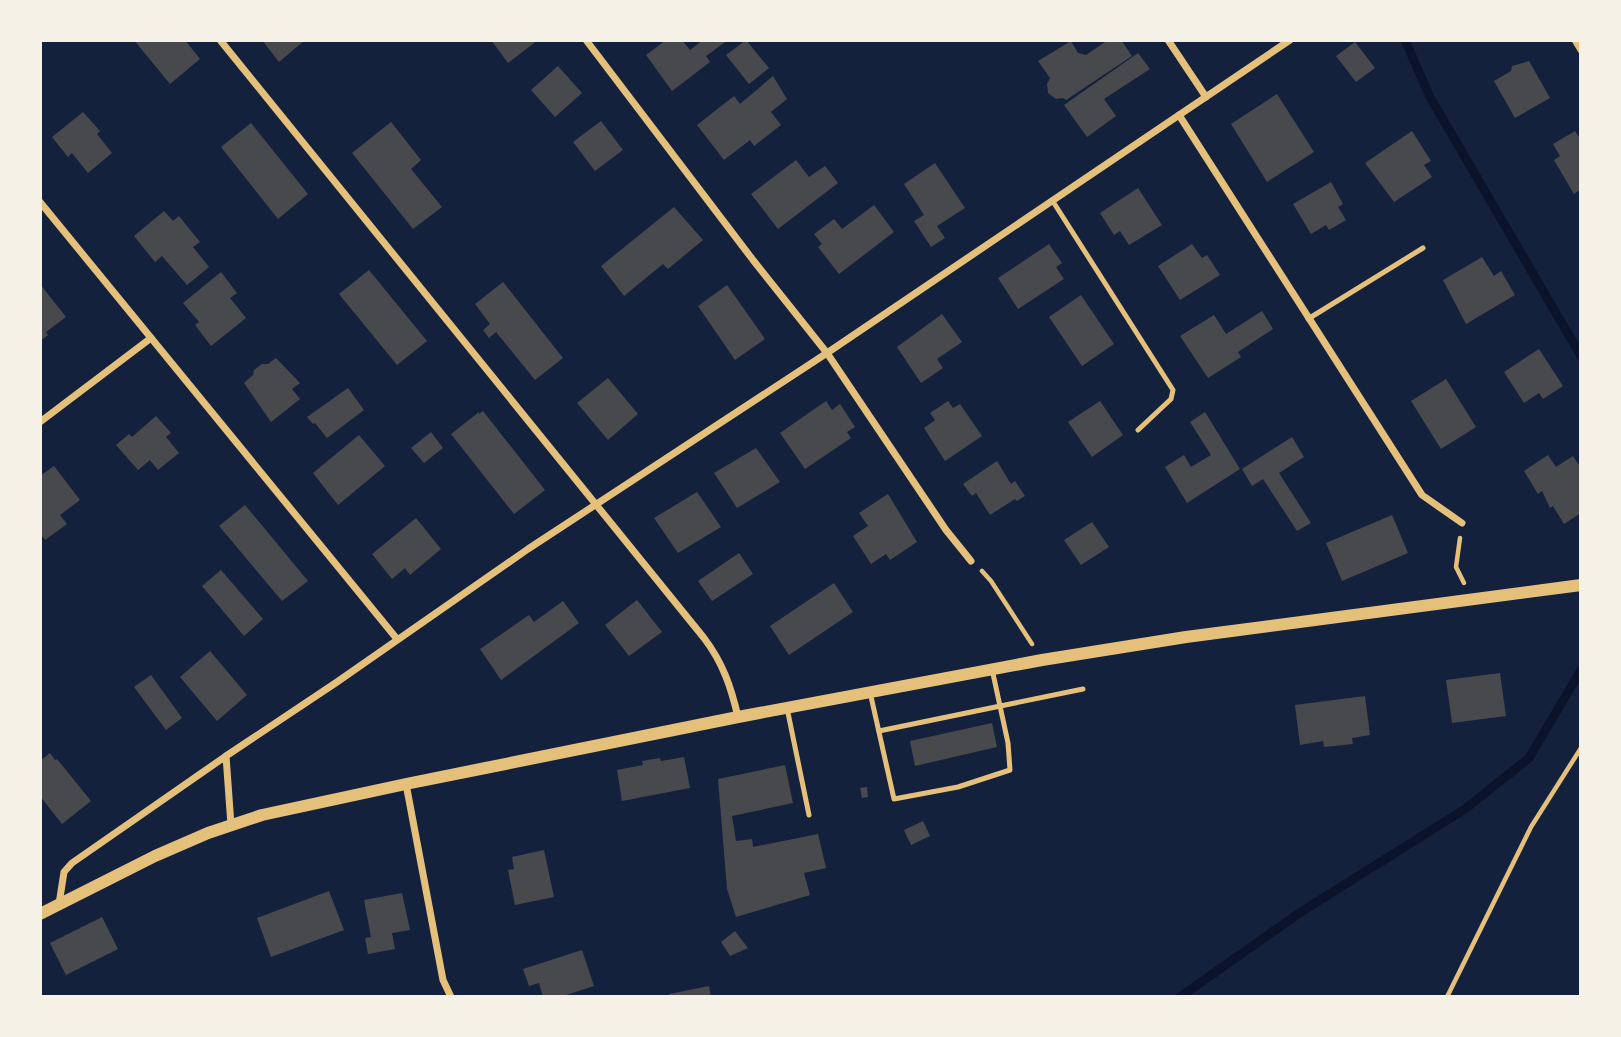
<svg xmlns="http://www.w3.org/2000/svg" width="1621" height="1037" font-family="'Golos Text',sans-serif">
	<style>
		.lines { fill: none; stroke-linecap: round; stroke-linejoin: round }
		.stream { stroke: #0b132b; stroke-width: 9 }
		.building { fill: #48494c }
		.path { stroke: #e5c07b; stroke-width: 4.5 }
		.service { stroke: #e5c07b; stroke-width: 5 }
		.minor { stroke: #e5c07b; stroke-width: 7 }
		.tertiary { stroke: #e5c07b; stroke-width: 12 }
	</style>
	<rect width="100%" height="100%" fill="#14213d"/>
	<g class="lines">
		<!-- stream -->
		<g class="stream">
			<polyline points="1405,40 1430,97 1581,356"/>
			<polyline points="1180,997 1301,912 1465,809 1529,758 1581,670"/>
		</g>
	</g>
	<!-- building -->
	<g class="building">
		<polygon points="134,40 185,40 200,59 170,84"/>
		<polygon points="262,40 305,40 279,62"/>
		<polygon points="491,40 538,40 508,63"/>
		<polygon points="666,40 682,40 690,50 703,40 728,40 706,56 710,62 672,91 646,55"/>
		<polygon points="746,40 769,68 749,84 726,55"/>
		<polygon points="1108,40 1121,40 1132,56 1066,100 1063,98 1056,99 1048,93 1047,84 1050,78 1038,61 1071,41 1078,53 1086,55"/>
		<polygon points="1355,42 1375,68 1356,82 1336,56"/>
		<polygon points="1138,53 1150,69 1104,99 1116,116 1087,137 1064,105"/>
		<polygon points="1529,61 1550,98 1515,118 1494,81 1511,71 1512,66"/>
		<polygon points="558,66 582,93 555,117 531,90"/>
		<polygon points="773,76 787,99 771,112 781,125 754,146 750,140 724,160 697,125 734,96 740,104"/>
		<polygon points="1277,94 1314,152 1267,182 1231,124"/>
		<polygon points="83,112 100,131 97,134 112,153 88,173 72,153 68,157 52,137"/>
		<polygon points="601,121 623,150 595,171 573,142"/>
		<polygon points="391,122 421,160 411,169 442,207 413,229 352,153"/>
		<polygon points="251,123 308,194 278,219 221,147"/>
		<polygon points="1412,131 1431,161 1424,165 1432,177 1394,202 1365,163"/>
		<polygon points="1575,131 1581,140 1581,189 1574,194 1554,160 1560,156 1553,144"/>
		<polygon points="796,160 809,177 825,166 838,183 778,229 751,194"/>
		<polygon points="935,163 965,208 937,226 945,238 931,247 914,221 924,215 904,184"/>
		<polygon points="1331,182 1343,204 1338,207 1346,220 1329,230 1326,225 1311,234 1293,204"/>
		<polygon points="1138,188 1162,225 1129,245 1120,231 1114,235 1100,213"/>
		<polygon points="874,205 894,232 839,274 818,247 822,244 814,234 834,219 842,229"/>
		<polygon points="674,207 703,240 668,269 663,264 624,296 601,266"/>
		<polygon points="164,211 173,221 179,216 200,242 193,247 209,267 187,285 162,256 155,262 134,236"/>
		<polygon points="1049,244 1062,263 1056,267 1064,279 1018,309 998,278"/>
		<polygon points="1192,244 1202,258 1207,255 1220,275 1180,300 1158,266"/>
		<polygon points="1482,257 1494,276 1501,271 1515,295 1466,324 1443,280"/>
		<polygon points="369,270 427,341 397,365 339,294"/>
		<polygon points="221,272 237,293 230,298 246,318 211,346 195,325 199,322 183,303"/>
		<polygon points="503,282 563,358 535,380 496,332 489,338 483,330 490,324 475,304"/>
		<polygon points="40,284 66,317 46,332 48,335 40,341"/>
		<polygon points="727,285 765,339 735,360 698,306"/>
		<polygon points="1081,295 1114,344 1082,366 1049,317"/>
		<polygon points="1262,311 1273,329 1238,352 1241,357 1208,378 1180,336 1214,315 1226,334"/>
		<polygon points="942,314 962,342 937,359 943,368 921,383 897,347"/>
		<polygon points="1539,349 1563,386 1543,399 1539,393 1524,403 1504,372"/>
		<polygon points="276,358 300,383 292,389 300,399 271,422 244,383 253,375 254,370 262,364 268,364"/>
		<polygon points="608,378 638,414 608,440 577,403"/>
		<polygon points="1446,379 1476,427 1441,449 1411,401"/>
		<polygon points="348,388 364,410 327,438 315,423 313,424 307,417"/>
		<polygon points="826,401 832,410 840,404 855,427 847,432 851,438 805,469 780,433"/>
		<polygon points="948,401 953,408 960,404 982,436 945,461 924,428 935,420 930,413"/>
		<polygon points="1100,401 1123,435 1092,457 1068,422"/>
		<polygon points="483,411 545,490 514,514 451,434 479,412 479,414"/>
		<polygon points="1205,412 1240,469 1187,503 1165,467 1184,455 1191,467 1211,455 1190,422"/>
		<polygon points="156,416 171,433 166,437 179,453 158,470 150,460 138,470 116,445 129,434 132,437"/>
		<polygon points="431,432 443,448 424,463 411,448"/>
		<polygon points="359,435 385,466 338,505 313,473"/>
		<polygon points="1292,437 1304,457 1279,473 1311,523 1297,531 1263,479 1252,486 1242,469"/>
		<polygon points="756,448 780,482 737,508 714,473"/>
		<polygon points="1548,455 1556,467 1573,456 1581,468 1581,513 1564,524 1553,506 1550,508 1542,491 1538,494 1524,471"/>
		<polygon points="997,461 1011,484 1015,481 1025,496 1017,501 1015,499 990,515 976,493 972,496 963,484"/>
		<polygon points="54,466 80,500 60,515 67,524 45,540 40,533 40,476"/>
		<polygon points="697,492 721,527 678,553 654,518"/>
		<polygon points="888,494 917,542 890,560 886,554 871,564 853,536 868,526 859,513"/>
		<polygon points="245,505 308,581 282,601 219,526"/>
		<polygon points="1392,515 1408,553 1342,581 1326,543"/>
		<polygon points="416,518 441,549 410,575 405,568 392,579 372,554"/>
		<polygon points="1092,522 1109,547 1081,565 1064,540"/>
		<polygon points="739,553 753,574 712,601 698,581"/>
		<polygon points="221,570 263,619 244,636 202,586"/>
		<polygon points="834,583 853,612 789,655 770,626"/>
		<polygon points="637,600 662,632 629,656 605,625"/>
		<polygon points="563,601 579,623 501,680 480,649 529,615 534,622"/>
		<polygon points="210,651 247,695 217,721 180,677"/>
		<polygon points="1500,673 1506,716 1452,723 1446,680"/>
		<polygon points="151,675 182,718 166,730 134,687"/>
		<polygon points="1365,696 1370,735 1352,738 1353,744 1324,747 1323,741 1300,745 1295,705"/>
		<polygon points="992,723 997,747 915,766 910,741"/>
		<polygon points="50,753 55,760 57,759 91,801 62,824 40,796 40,761"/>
		<polygon points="684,757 690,788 622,801 617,770 643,765 642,761 660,758 661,761"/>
		<polygon points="785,765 793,803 732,816 736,841 752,839 753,847 818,834 826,868 804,873 810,895 736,917 727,889 718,779"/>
		<polygon points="867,787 868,797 862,798 860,788"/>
		<polygon points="923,821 930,836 911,845 904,830"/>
		<polygon points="544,850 554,897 515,905 508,870 514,869 512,857"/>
		<polygon points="329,891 344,930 271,957 257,918"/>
		<polygon points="402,893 410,930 392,933 395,949 368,954 365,938 371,937 364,900"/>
		<polygon points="102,917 118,949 66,975 50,943"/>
		<polygon points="735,931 748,948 730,956 721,942"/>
		<polygon points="582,950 594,986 560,997 543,997 539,983 529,986 523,969"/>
		<polygon points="709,986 711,997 669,997 669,994"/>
	</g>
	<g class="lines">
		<!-- path -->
		<g class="path">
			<polyline points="1460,538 1456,567 1464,583"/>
			<polyline points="982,571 991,581 1032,644"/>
			<polyline points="1447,997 1531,827 1581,748"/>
		</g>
		<!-- service -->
		<g class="service">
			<polyline points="1052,200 1173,390 1171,399 1138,430"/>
			<polyline points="1308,319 1423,248"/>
			<polyline points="870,692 894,799 958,787 1010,770 1008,743 992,669"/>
			<polyline points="787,708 809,815"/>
			<polyline points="879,731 1083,689"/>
		</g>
		<!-- minor -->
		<g class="minor">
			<path d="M220,40L704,638C723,663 731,687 738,717"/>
			<polyline points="586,40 753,260 827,353 946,530 971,561"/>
			<polyline points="1168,40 1206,97"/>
			<polyline points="1575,40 1581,50"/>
			<polyline points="1179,115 1422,495 1462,523"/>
			<polyline points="40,202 397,639"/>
			<polyline points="40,422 151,338"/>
			<polyline points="226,756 337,682 528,549 827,353 1290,40"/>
			<polyline points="406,784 443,980 451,997"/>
			<polyline points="59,904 64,872 72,863 226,756 231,825"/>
		</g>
		<!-- tertiary -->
		<polyline class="tertiary" points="40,914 155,856 208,833 262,815 406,784 738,717 1042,660 1186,637 1581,585"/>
	</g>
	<!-- border -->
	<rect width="1621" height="1037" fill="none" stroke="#f6f1e7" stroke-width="84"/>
</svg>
